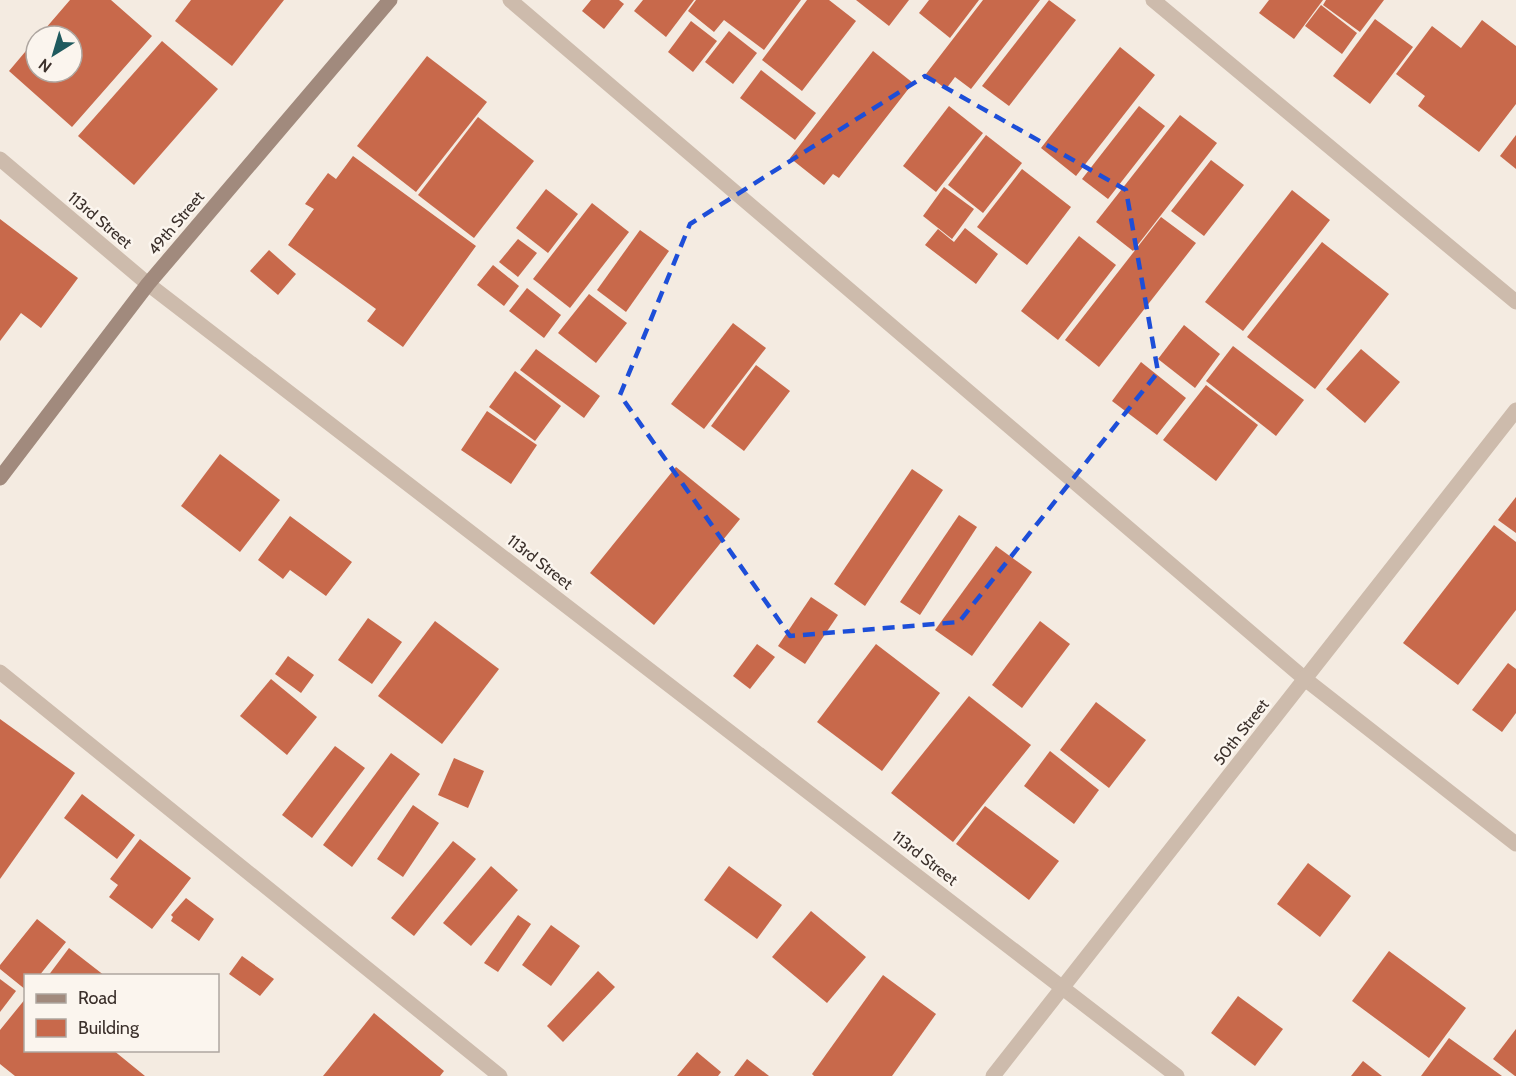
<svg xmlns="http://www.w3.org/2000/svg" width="1516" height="1076" font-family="Cabin,sans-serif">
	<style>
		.building { fill: #c8694b }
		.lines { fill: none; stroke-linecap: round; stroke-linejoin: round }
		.street { stroke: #cdbbac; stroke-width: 15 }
		.secondary { stroke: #a18a7d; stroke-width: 15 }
		.marked { fill: none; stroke: #1d4ed8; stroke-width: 4.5; stroke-dasharray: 12 8; stroke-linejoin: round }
		.labels { text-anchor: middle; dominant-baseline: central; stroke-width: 5; stroke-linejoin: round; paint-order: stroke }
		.street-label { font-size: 16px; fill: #3b302b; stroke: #fbf5ee }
	</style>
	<rect width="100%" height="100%" fill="#f4ebe1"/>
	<!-- building -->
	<g class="building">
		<polygon points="70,0 111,0 152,36 72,127 9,71 36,39 36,72 72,72 72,36 39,36"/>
		<polygon points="191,0 284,0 232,66 175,21"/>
		<polygon points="591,0 619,0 624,4 604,29 582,11"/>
		<polygon points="643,0 694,0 666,37 634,11"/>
		<polygon points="696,0 801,0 764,50 724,20 714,32 688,11"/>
		<polygon points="807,0 829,0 856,21 802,91 762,60"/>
		<polygon points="856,0 909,0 889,26"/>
		<polygon points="929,0 979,0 950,38 919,13"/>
		<polygon points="983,0 1040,0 971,89 955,77 946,89 926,74"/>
		<polygon points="1049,0 1076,20 1009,106 982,86"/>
		<polygon points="1269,0 1323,0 1294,39 1259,13"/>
		<polygon points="1326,0 1384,0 1360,32 1323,5"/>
		<polygon points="1321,5 1357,33 1342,54 1305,26"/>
		<polygon points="1375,19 1413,47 1370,104 1333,76"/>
		<polygon points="1482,20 1516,46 1516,104 1479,152 1418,106 1425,96 1396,74 1432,26 1461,48"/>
		<polygon points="691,21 717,41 693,72 668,52"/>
		<polygon points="729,31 757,53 733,84 705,62"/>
		<polygon points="162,41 218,89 134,185 78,136"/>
		<polygon points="1120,47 1155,75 1076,176 1041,148"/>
		<polygon points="873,51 913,83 839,178 833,174 824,185 790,158"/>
		<polygon points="427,56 487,102 416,192 357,146"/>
		<polygon points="761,70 816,113 795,140 740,98"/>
		<polygon points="949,106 983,133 936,192 903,166"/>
		<polygon points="1139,106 1165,126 1108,199 1082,179"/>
		<polygon points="1180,115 1217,143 1133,251 1096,222"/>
		<polygon points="478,117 534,161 474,238 418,195"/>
		<polygon points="986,135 1022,163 983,213 948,185"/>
		<polygon points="1516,135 1516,169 1500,156"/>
		<polygon points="353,156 476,246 403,347 367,321 376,309 288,245 314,209 305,204 328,173 336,179"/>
		<polygon points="1211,160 1244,185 1204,236 1171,211"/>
		<polygon points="1022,169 1071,207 1027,265 977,227"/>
		<polygon points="944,187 974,209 952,239 923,216"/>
		<polygon points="546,189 578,214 548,253 516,228"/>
		<polygon points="1292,190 1330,220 1243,331 1205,302"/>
		<polygon points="592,203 629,232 570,308 533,279"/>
		<polygon points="1161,217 1196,243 1099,367 1065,340"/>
		<polygon points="0,219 78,278 41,328 21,313 0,341"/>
		<polygon points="965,228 998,254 976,284 925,245 938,229 954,242"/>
		<polygon points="640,230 669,251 626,312 597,290"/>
		<polygon points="1079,236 1116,265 1058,340 1021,311"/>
		<polygon points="518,239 537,253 518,277 499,262"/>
		<polygon points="1322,242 1389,294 1315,389 1247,337"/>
		<polygon points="269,250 296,274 278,295 250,271"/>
		<polygon points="493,265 519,286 504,306 477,285"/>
		<polygon points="527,288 561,315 544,338 509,311"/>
		<polygon points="589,294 627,323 596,363 558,333"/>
		<polygon points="733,323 766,348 704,429 671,404"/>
		<polygon points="1184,325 1220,354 1195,388 1158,359"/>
		<polygon points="1233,346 1304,400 1276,436 1206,381"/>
		<polygon points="536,349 600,396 584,418 520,370"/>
		<polygon points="1361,349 1400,382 1365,423 1326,389"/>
		<polygon points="1141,362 1186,398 1157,435 1112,401"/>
		<polygon points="756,365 790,391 744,451 711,426"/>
		<polygon points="515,371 561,406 535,441 489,407"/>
		<polygon points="1206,385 1258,425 1216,481 1163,440"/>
		<polygon points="487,411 537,445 511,484 461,450"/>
		<polygon points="220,454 280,500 240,552 181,506"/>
		<polygon points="676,467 740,519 654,625 590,573"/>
		<polygon points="912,469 943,490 865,606 834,584"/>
		<polygon points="1516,497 1516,533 1498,520"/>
		<polygon points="959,515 977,527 920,615 900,602"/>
		<polygon points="290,516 352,562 326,596 290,570 283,579 258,560"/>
		<polygon points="1494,525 1516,542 1516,610 1458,685 1403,643"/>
		<polygon points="996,546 1032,572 972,656 935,630"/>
		<polygon points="811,597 838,615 805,664 778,646"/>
		<polygon points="368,618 402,642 372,684 338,660"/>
		<polygon points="435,621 499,669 442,744 378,696"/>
		<polygon points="1040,621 1070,644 1022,708 992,685"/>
		<polygon points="757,644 775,657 750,689 733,676"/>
		<polygon points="876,644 940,693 882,771 817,722"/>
		<polygon points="288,656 314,675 301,693 275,674"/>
		<polygon points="1508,663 1516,669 1516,713 1502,732 1472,710"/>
		<polygon points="271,679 317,717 287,755 240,716"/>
		<polygon points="969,696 1031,745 953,842 891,793"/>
		<polygon points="1096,702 1146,740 1109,788 1060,750"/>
		<polygon points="0,719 75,773 0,879"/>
		<polygon points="335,746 365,768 312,838 282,815"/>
		<polygon points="1050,751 1099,790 1074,824 1024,786"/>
		<polygon points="391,753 420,774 352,867 323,845"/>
		<polygon points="454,758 484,771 468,808 438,795"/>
		<polygon points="82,794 135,835 117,859 64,818"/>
		<polygon points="413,805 439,823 403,877 377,859"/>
		<polygon points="985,806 1059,861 1029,900 956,844"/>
		<polygon points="140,839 191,878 152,929 109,897 118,885 110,879"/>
		<polygon points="453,841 476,859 414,936 391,918"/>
		<polygon points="1308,863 1351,896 1320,937 1277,904"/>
		<polygon points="491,866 518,890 471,946 443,923"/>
		<polygon points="729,866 782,905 757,939 704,900"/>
		<polygon points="186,898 214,919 199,941 171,921 173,917 171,915"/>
		<polygon points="811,911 866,957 827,1003 772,957"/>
		<polygon points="518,915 531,924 498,972 484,963"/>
		<polygon points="37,919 66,942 39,976 26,976 26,990 0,969 0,965"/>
		<polygon points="551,925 580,946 551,986 522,965"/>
		<polygon points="69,948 105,976 48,976"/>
		<polygon points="1389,951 1466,1008 1429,1058 1352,1001"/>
		<polygon points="242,956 274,979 260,996 229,974"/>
		<polygon points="598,971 615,987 563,1042 547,1026"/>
		<polygon points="883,975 936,1014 892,1076 814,1076 812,1074"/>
		<polygon points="0,979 16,991 0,1012"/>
		<polygon points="1238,996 1283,1029 1255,1066 1211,1033"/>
		<polygon points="26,998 26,1050 113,1050 145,1076 15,1076 0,1064 0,1030"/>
		<polygon points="374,1013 444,1071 440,1076 323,1076"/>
		<polygon points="1516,1029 1516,1076 1515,1076 1493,1059"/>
		<polygon points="1449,1038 1502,1076 1421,1076"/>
		<polygon points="697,1052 721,1072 718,1076 677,1076"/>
		<polygon points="747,1059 769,1076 734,1076"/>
		<polygon points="1363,1061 1382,1076 1351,1076"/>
	</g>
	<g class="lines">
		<!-- street -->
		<g class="street">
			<polyline points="510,0 1305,679 1516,844"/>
			<polyline points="1153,0 1516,302"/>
			<polyline points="0,159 148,284 1177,1076"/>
			<polyline points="0,672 500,1076"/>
			<polyline points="993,1076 1516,410"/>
		</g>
		<!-- secondary -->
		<polyline class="secondary" points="0,478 148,284 390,0"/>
	</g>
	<!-- marked area -->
	<path class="marked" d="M925,76L1126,190L1158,372L959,622L790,636L620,395L690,224Z"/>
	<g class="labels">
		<!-- street labels -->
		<g class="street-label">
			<text transform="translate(100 220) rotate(40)">113rd Street</text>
			<text transform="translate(176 223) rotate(-50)">49th Street</text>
			<text transform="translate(540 562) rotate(38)">113rd Street</text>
			<text transform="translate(1241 732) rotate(-52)">50th Street</text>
			<text transform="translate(925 858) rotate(38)">113rd Street</text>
		</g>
	</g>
	<!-- legend -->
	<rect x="24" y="974" width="195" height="78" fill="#fbf5ee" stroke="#aea6a0" stroke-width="1.5"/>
	<rect x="36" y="994" width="30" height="9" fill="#a18a7d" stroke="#aea6a0" stroke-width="1.5"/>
	<text x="78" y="1004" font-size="18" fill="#3b302b">Road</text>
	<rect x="36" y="1019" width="30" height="18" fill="#c8694b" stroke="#aea6a0" stroke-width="1.5"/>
	<text x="78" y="1034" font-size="18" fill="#3b302b">Building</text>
	<!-- north arrow -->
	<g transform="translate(54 54) rotate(217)"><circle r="28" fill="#fbf5ee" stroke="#aea6a0" stroke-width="1.5"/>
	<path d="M0-4.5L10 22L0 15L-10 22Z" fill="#1f5a5e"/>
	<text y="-9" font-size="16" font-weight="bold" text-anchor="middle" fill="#3b302b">N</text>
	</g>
</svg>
